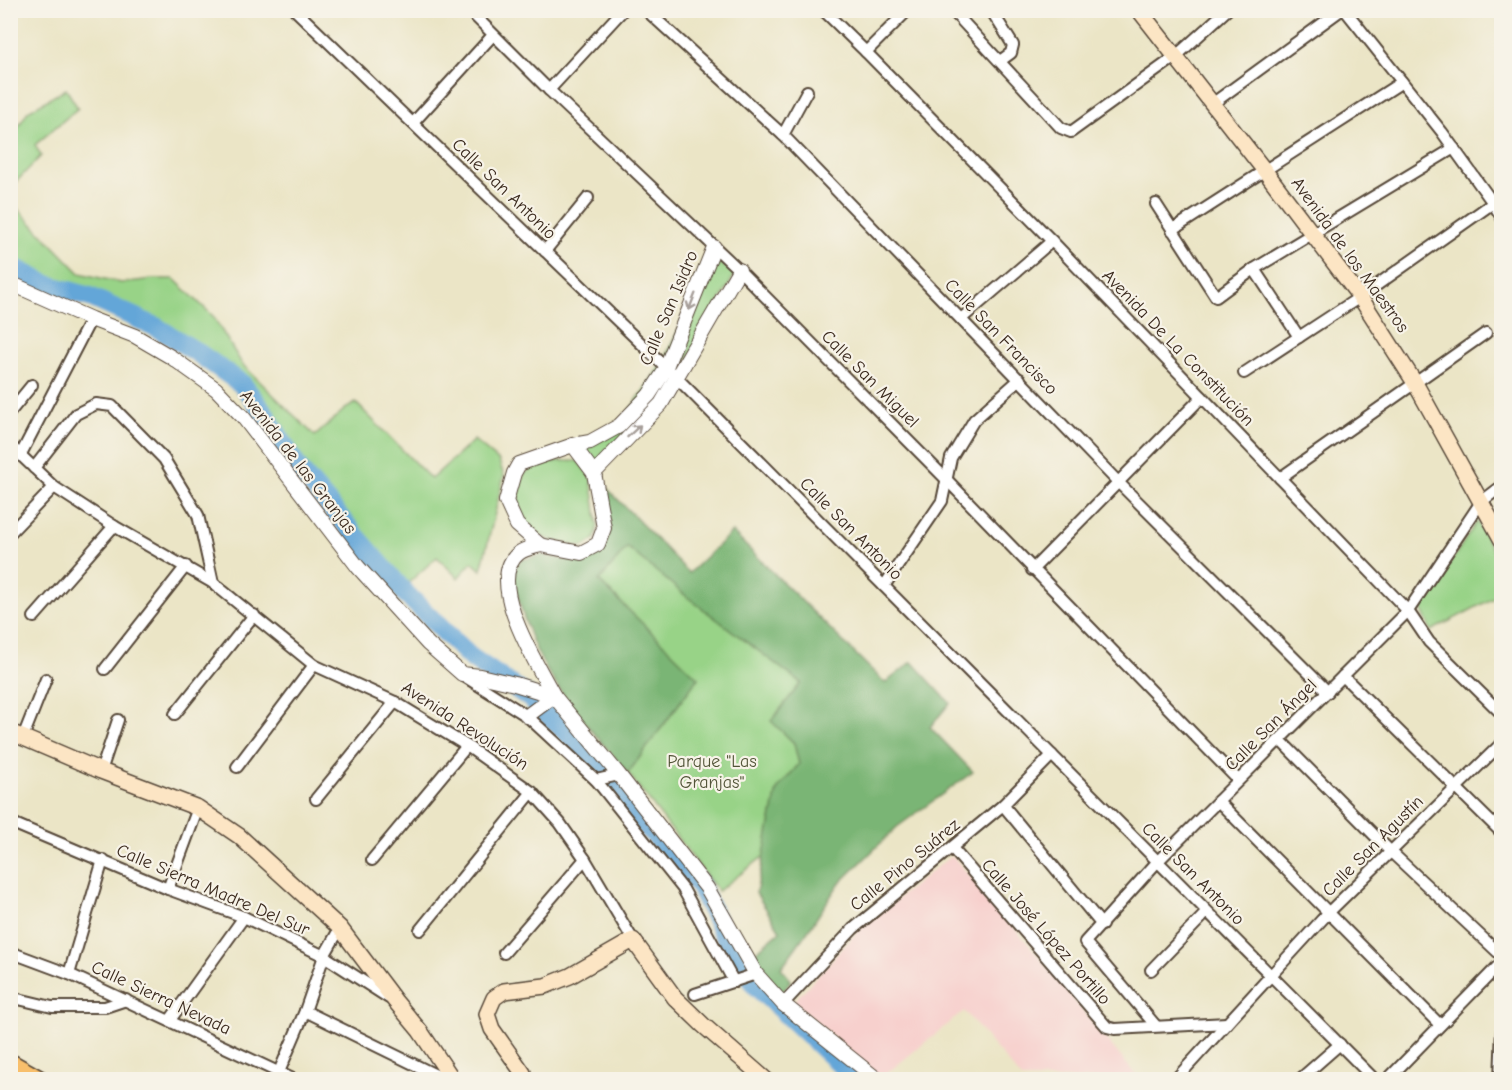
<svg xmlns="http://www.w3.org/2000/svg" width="1512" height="1090" font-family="'Comic Neue',sans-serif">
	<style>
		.built { fill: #f7d0cd }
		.green { fill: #98d387; stroke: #6a7e52; stroke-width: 1.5 }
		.forest { fill: #7ab574; stroke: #5a7049; stroke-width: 1.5 }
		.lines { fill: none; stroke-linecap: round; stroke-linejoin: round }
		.river { stroke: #64a6d8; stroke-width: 20 }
		.minor-casing { stroke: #554637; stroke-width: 14 }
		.tertiary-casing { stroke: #554637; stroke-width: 16 }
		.secondary-casing { stroke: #554637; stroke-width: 18 }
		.primary-casing { stroke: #554637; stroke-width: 21 }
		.minor { stroke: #fff; stroke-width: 10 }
		.tertiary { stroke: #fff; stroke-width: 14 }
		.secondary { stroke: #fce5c4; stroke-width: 15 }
		.primary { stroke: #f8bf6c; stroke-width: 18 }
		.oneway { stroke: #a79f9a }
		.labels { text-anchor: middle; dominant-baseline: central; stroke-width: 4.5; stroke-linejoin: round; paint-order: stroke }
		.street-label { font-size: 18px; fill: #3b2a1e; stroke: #f7f3e8 }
		.park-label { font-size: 18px; fill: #525438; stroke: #f7f3e8 }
	</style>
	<rect width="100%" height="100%" fill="#f7f3e8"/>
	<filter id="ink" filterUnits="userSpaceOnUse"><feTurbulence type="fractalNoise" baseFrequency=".0167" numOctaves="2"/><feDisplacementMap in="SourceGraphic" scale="12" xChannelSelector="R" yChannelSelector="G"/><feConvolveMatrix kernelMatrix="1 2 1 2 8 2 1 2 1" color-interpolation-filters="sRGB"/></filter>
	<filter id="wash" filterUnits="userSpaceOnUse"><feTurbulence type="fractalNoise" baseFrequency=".008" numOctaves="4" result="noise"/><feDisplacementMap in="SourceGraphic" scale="24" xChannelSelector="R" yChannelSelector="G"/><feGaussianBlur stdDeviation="1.35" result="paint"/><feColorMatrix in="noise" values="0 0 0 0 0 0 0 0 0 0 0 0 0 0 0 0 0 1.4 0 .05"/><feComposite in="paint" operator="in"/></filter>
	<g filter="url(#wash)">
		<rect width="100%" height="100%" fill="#ebe5c6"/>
		<!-- built -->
		<polygon class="built" points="952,855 1035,952 1139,1079 1022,1079 964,1011 881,1078 793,1002 861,928"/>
		<!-- green -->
		<g class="green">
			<polygon points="66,89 78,108 35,145 41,156 13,185 11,202 80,273 121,283 153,279 174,279 213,316 242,364 315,436 345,409 356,403 431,479 474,440 499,461 504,476 481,570 472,562 458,578 437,557 405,586 375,549 341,514 303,467 245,381 200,350 157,323 93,295 48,282 11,262 11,138 28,111"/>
			<polygon points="713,258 735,274 677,378 594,473 573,445 619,426 662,363"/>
			<path d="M559,461H578L591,478L598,526L595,539L583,547C536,540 505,528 524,474L536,466Z"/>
			<polygon points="1477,521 1501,566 1501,594 1431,631 1421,608"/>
			<polygon points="627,547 686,596 801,683 772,721 794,743 799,764 777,790 764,856 718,891 628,773 698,678 599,581"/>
		</g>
		<!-- forest -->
		<path class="forest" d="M601,482L689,573L732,532L885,683L912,662L950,703L930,727L973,772L897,827L838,885L814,922L781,968L791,980L781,995L760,969L752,955L780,931L756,893L777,790L799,764L794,743L771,721L801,683L686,596L627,547L599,581L698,678L628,773C600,740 571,709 548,672C529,642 520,606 512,573L521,560L542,555L566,560L589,559L611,529Z"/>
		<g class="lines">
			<!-- river -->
			<polyline class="river" points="10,266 47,285 90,297 156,327 198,353 242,384 265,414 299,470 404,592 470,657 530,698 598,763 617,793 699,885 737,961 758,988 857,1080"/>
		</g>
	</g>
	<g filter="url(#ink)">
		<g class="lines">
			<defs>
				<g id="minor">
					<polyline points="295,10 677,378 1375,1080"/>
					<polyline points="469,10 549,90 739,270 947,480 1238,780"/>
					<polyline points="646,10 783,135 1118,482 1328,692"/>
					<polyline points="823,10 866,52 1052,241 1408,611 1429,642 1502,714"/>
					<polyline points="952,10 1061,128 1071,132 1175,57 1227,10"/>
					<polyline points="991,10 1013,45 1011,53 1000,61"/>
					<polyline points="1345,10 1442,132 1493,203 1502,218"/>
					<polyline points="866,52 908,10"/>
					<polyline points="549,90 623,10"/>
					<polyline points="1212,104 1341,10"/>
					<polyline points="413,123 493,35"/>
					<polyline points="783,135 807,91"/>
					<polyline points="1156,204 1216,297 1254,269 1454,148"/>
					<polyline points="1172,230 1402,82"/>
					<polyline points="545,251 588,198"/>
					<polyline points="1254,269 1299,337"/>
					<polyline points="961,319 1052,241"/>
					<polyline points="1244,373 1360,297 1493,203"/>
					<polyline points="10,412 32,385"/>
					<polyline points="10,445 54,487 114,526 213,583 314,665 395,702 467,746 532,792 560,823 585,859 633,940"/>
					<polyline points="21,454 91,319"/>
					<polyline points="34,468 76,414 96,404 112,406 164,459 198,515 213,583"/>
					<polyline points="1280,478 1486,333"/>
					<polyline points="10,533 54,487"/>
					<polyline points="1032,570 1202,397"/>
					<polyline points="884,586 942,501 951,458 974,420 1020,379"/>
					<polyline points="34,617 114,526"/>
					<polyline points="105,669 186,566"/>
					<polyline points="464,676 527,716 596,780 683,889 734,982"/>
					<polyline points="1343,676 1502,833"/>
					<polyline points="175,714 254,615"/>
					<polyline points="23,737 46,679"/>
					<polyline points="1280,740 1390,851 1502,956"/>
					<polyline points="237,767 314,665"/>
					<polyline points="101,771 118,720"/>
					<polyline points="596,780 619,775"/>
					<polyline points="316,799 395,702"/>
					<polyline points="1218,801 1440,1025"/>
					<polyline points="1003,805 1102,925"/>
					<polyline points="10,822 168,889 244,917 324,956 389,998"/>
					<polyline points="952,848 1107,1027 1115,1029 1227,1023"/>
					<polyline points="372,860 467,746"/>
					<polyline points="168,889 198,808"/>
					<polyline points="420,930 532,792"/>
					<polyline points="10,952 69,974 295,1080"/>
					<polyline points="504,953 585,859"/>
					<polyline points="1151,970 1207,912"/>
					<polyline points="69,974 103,860"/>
					<polyline points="695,994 756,974"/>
					<polyline points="10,997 52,1007 105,1007 126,1000"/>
					<polyline points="783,1004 853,929 1003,805 1052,755"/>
					<polyline points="305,1011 446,1080"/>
					<polyline points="170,1020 244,917"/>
					<polyline points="1156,1026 1085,942 1158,861 1408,611 1481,502 1502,486"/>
					<polyline points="279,1072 305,1011 324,956 340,928"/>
					<polyline points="1175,1080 1329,912 1502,743"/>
					<polyline points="1299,1080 1340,1044"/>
					<polyline points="1387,1080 1502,962"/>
					<polyline points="1500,1080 1502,1028"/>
				</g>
				<g id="tertiary">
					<polyline points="10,283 91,319 135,336 171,357 216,389 243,417 358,567 428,644 462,674 480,676 515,684 554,696 619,775 707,888 756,974 783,1004 878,1080"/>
					<polygon points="573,445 594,473 604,528 598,544 581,553 540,545 517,525 506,501 514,473 519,464"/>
					<polyline points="573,445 590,442 619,426 649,395 664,372 714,247"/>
					<polyline points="594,473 661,404 739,270"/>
					<path d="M527,716L554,696C538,666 483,580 519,553C524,549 534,547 540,545"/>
				</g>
				<g id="secondary">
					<polyline points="1139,10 1265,171 1360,297 1415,383 1502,540"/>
					<polyline points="10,732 101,771 198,808 239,836 340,928 395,1001 420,1031 453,1080"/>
					<polyline points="524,1080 523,1073 492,1029 487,1014 494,998 504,991 545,986 570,976 633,940 675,998 703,1025 766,1080"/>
				</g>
				<polyline id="primary" points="10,1063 40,1080"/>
			</defs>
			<!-- minor casing -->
			<use href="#minor" class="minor-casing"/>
			<!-- tertiary casing -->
			<use href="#tertiary" class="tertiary-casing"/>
			<!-- secondary casing -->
			<use href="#secondary" class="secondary-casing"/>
			<!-- primary casing -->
			<use href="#primary" class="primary-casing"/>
			<!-- minor -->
			<use href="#minor" class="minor"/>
			<!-- tertiary -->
			<use href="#tertiary" class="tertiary"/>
			<!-- secondary -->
			<use href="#secondary" class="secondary"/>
			<!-- primary -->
			<use href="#primary" class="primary"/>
		</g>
		<!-- one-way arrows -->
		<defs><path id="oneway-shaft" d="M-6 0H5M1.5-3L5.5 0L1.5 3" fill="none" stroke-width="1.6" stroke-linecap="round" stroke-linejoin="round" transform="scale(1.5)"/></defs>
		<g class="oneway">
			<use href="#oneway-shaft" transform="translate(692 302) rotate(112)"/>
			<use href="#oneway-shaft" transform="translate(634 431) rotate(-43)"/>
		</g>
	</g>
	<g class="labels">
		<!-- street labels -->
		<g class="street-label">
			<text transform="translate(504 189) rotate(44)">Calle San Antonio</text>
			<text transform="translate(1350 255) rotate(54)">Avenida de los Maestros</text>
			<text transform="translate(669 308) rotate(-67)">Calle San Isidro</text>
			<text transform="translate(1001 337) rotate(46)">Calle San Francisco</text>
			<text transform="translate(1178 348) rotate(46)">Avenida De La Constitución</text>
			<text transform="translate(870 379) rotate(45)">Calle San Miguel</text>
			<text transform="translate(298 462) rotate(52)">Avenida de las Granjas</text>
			<text transform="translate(851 529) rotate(45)">Calle San Antonio</text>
			<text transform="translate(1271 725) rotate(-45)">Calle San Ángel</text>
			<text transform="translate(465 726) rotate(33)">Avenida Revolución</text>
			<text transform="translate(1373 846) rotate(-45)">Calle San Agustín</text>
			<text transform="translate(905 865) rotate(-39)">Calle Pino Suárez</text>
			<text transform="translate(1193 874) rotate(45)">Calle San Antonio</text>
			<text transform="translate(213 890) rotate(23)">Calle Sierra Madre Del Sur</text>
			<text transform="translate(1046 932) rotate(49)">Calle José López Portillo</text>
			<text transform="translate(161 998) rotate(25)">Calle Sierra Nevada</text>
		</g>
		<!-- park labels -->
		<g class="park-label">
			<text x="712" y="761">Parque "Las<tspan x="712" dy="21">Granjas"</tspan></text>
		</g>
	</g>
	<!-- margin -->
	<rect width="1512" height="1090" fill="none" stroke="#f7f3e8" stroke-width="36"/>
</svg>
